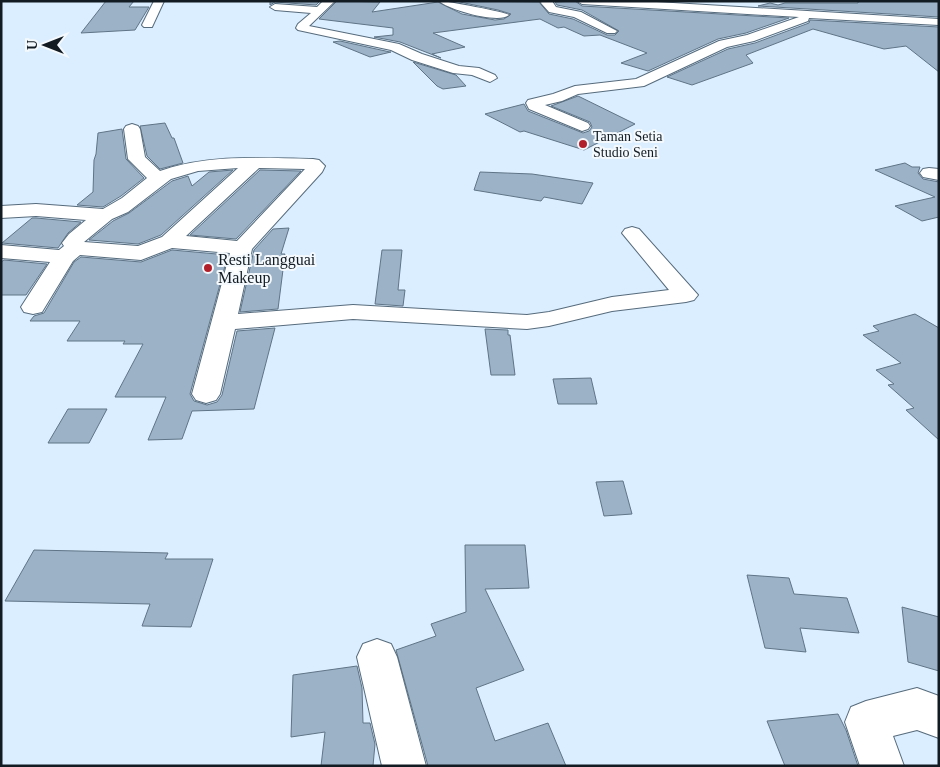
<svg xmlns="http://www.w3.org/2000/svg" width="940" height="767" font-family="'Times New Roman',serif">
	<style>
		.building { fill: #9cb2c6; stroke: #5f7486 }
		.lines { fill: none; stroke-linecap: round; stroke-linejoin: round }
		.minor-casing { stroke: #566b7c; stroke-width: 2 }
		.minor { fill: #fff; fill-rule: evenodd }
		.poi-dot { fill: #b11f2a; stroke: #f4f9fd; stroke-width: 2 }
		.labels { text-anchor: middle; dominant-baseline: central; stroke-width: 4; stroke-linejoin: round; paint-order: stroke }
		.far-poi-label { font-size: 14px; fill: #121b22; stroke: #f4f9fd; text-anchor: start }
		.poi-label { font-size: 16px; fill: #121b22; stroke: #f4f9fd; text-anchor: start }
	</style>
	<rect width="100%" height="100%" fill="#dbeeff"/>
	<!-- building -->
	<g class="building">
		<polygon points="106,1 134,1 129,7 149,7 135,30 81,33"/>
		<polygon points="270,1 320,1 316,5 275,2 270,5"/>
		<polygon points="337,1 380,2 372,12 438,2 462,14 495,20 504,19 511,14 498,10 455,1 539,2 549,14 573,19 607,35 615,35 619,31 582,10 557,5 555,2 575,1 582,6 789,18 746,33 718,39 648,71 621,63 647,53 600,35 584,36 564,27 558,28 540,19 433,33 465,47 432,54 441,58 400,42 374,37 393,35 393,28 319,19"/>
		<polygon points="858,1 939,1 939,17 758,6 770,3 778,5 785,3 858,3"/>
		<polygon points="810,20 939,27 939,72 906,46 884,49 813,29 746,55 753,63 692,85 667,77 728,49 755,43 809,23"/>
		<polygon points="340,41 390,52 391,52 370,57 333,42"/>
		<polygon points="413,62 456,75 466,86 443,89 437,86"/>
		<polygon points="578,96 635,124 584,150 524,131 520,132 485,114 524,104 528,111 583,133 589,131 592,127 590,122 551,106"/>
		<polygon points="165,123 172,138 174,138 183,163 160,169 147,156 140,126"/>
		<polygon points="122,129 126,159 144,178 121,196 103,207 77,205 93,192 94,160 96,154 98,133"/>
		<polygon points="905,163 912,167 920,167 918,173 923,179 939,182 939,217 922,221 895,206 935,197 875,170"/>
		<polygon points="233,170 161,235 138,244 89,240 113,221 129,213 172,181 188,176 192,186 209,172"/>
		<polygon points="260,170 301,171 236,239 190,235"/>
		<polygon points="480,172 532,174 593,183 582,204 544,197 541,201 474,190"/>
		<polygon points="32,218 36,218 81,222 68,233 58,248 2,243"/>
		<polygon points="289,228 281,254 285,254 278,309 240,312 254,250 273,229"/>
		<polygon points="172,250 228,255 190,394 194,401 207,405 217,402 222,395 237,331 275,328 254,409 192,411 182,439 148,440 166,397 115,397 143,344 123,344 125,341 67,341 80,321 30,321 34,316 44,313 74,262 81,257 141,262"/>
		<polygon points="382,250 402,250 398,290 405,290 403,306 375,304"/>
		<polygon points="4,260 47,264 26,295 1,295 1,262"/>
		<polygon points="915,314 939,328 939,440 906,410 914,408 888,385 894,384 876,370 901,363 863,335 879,331 873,326"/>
		<polygon points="485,329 508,330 508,335 510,335 515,375 491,375"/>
		<polygon points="591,378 597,404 558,404 553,379"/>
		<polygon points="68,409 107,409 89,443 48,443"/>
		<polygon points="623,481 632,514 604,516 596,482"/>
		<polygon points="465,545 525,545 529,588 485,589 524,670 476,688 495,741 548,723 566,766 428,766 396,650 436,636 431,624 466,612"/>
		<polygon points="34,550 168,553 165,559 213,559 191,627 142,626 150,604 5,601"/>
		<polygon points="747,575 789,578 794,594 847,598 859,633 800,628 806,652 765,648"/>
		<polygon points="902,607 939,617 939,671 908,662"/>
		<polygon points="357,666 362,688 363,723 370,723 375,744 373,766 321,766 325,732 291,737 293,675"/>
		<polygon points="838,714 846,730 858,766 785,766 767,721"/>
	</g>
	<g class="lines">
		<defs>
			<g id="minor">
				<polygon points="154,1 164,1 152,27 144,27 142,25"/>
				<polygon points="323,1 335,1 309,26 399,44 422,54 459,66 479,68 495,75 497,78 490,82 472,75 453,73 412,60 391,50 298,30 296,28 298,24 311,13 275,10 270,7 275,4 317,7"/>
				<path d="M439,1C447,1 505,12 509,15C499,24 449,10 439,1Z"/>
				<polygon points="542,1 552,1 556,7 581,12 617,31 615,33 607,33 574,17 549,12 541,3"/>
				<polygon points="577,1 640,1 939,19 939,25 809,18 808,21 754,41 727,47 644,86 578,94 562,101 545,105 588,123 590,126 588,129 582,131 529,109 526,103 528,100 553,94 575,86 636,79 719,41 747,35 799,17 582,4"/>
				<path d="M132,124L138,126L140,129L145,157L160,171C209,154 261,158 313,159L319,160L325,166L322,172L252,249L238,314L353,305L527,315L549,312L612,297L669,290L622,233L625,229L632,227L639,229L698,295L694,300L686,302L612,311L549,326L527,329L353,319L235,329L220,394L216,400L206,403L196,400L192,394L230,253L172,248L141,260L80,255L73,261L42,312L33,314L24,312L21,307L50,262L1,258V245L59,250L64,246L62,243L69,234L86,220L36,216L1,218V206L36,204L103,209L122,198L147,178L128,159L124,129L126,126ZM238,168L162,237L138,246L84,242L112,219L128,212L171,179L198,171ZM259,168L305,169L237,241L186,236Z"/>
				<polygon points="929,168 939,169 939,180 923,177 920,173 923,169"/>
				<polygon points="377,639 391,644 397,657 426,766 382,766 357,657 363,644"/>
				<polygon points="917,688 939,696 939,738 917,730 893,736 904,766 860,766 845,722 851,707 866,701"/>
			</g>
		</defs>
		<!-- minor casing -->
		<use href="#minor" class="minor-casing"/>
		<!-- minor -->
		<use href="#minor" class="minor"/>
	</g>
	<!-- markers -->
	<g class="poi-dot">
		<circle cx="583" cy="144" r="5"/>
		<circle cx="208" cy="268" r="5"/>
	</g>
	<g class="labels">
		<!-- far-poi labels -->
		<g class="far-poi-label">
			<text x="593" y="136">Taman Setia<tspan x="593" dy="16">Studio Seni</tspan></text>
		</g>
		<!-- poi labels -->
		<g class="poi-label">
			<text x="218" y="259">Resti Langguai<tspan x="218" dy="18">Makeup</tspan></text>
		</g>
	</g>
	<!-- border -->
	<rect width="940" height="767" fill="none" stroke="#121b22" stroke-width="5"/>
	<!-- north arrow -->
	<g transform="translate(45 45) rotate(270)" stroke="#f4f9fd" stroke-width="4" paint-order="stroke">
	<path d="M0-4L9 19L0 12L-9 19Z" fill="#121b22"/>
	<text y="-8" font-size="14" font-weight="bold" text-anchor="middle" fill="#121b22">U</text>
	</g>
</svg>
